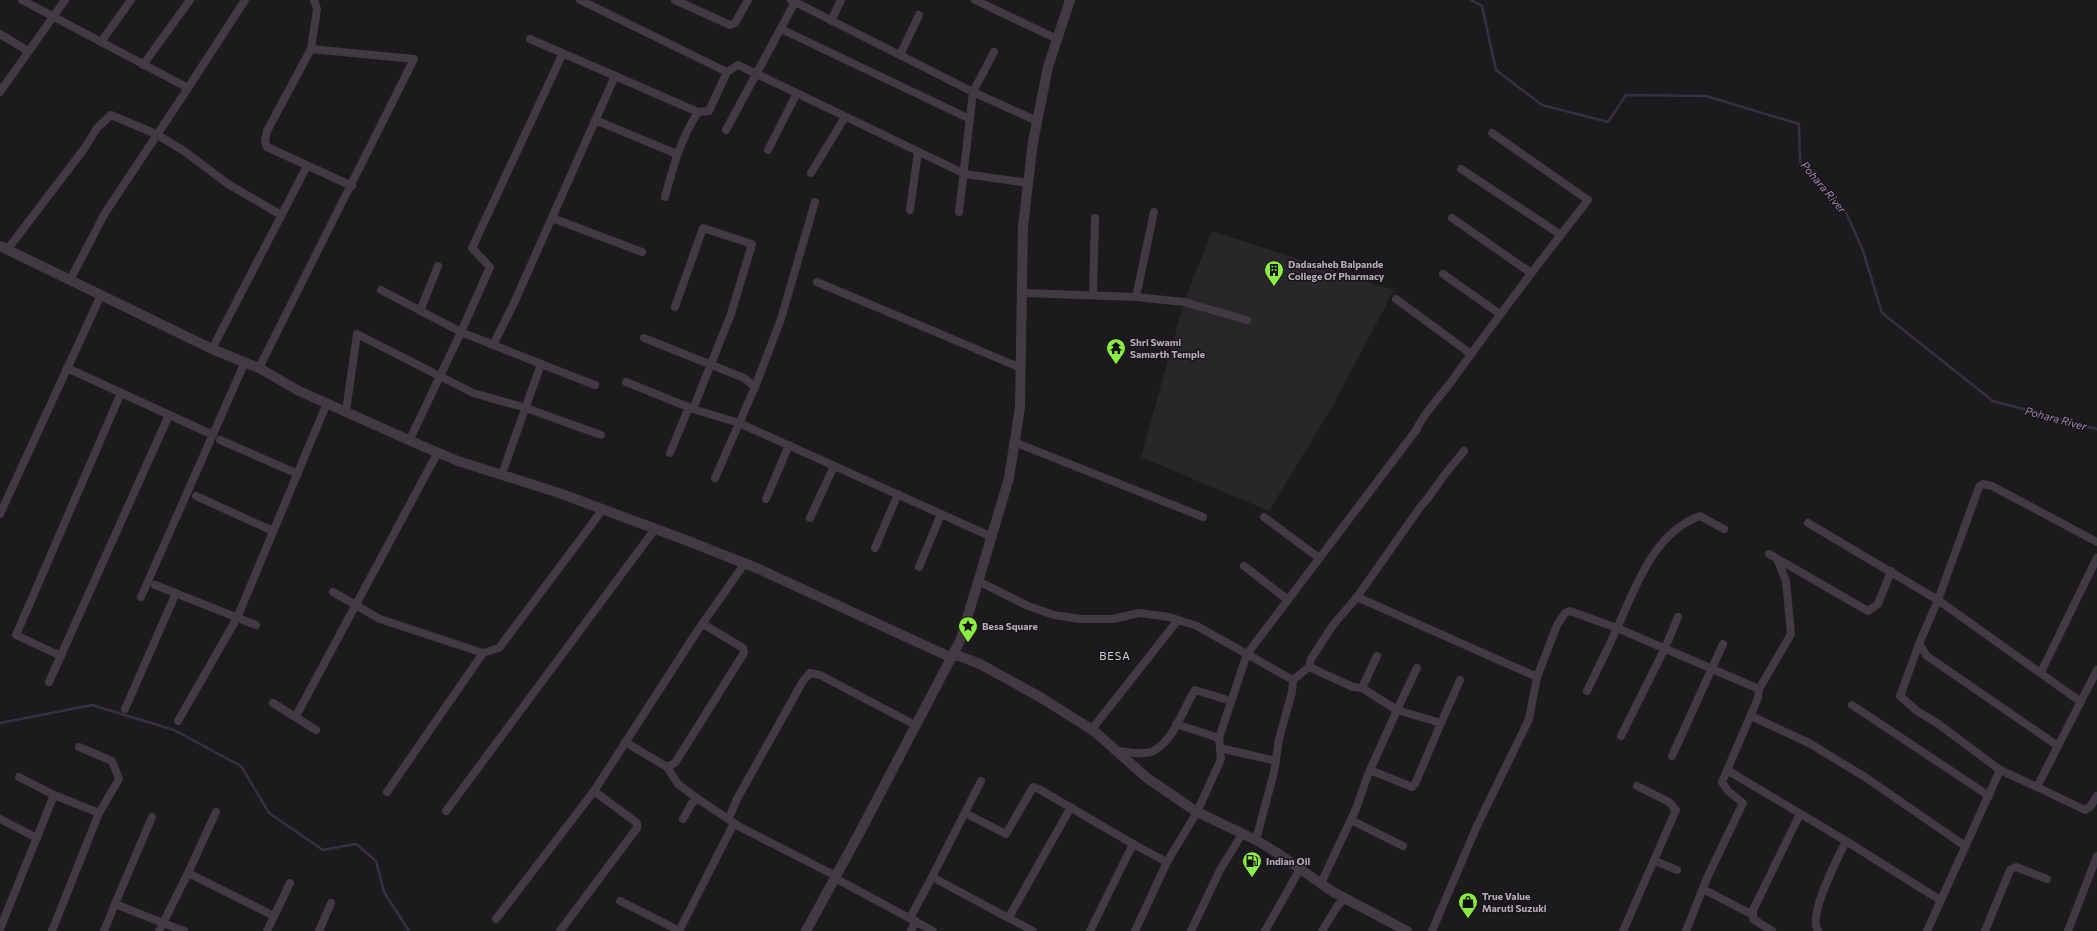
<svg xmlns="http://www.w3.org/2000/svg" width="2097" height="931" font-family="Commissioner,sans-serif">
	<style>
		.built { fill: #292629 }
		.lines { fill: none; stroke-linecap: round; stroke-linejoin: round }
		.stream { stroke: #363040; stroke-width: 2.5 }
		.minor { stroke: #403b41; stroke-width: 8 }
		.tertiary { stroke: #403b41; stroke-width: 10 }
		.labels { text-anchor: middle; dominant-baseline: central; stroke-width: 3; stroke-linejoin: round; paint-order: stroke }
		.poi-label { font-size: 10px; font-weight: bold; fill: #b6adbb; stroke: #171517; text-anchor: start }
		.water-label { font-size: 11px; font-style: italic; fill: #9786b4; stroke: #171517 }
		.neighbourhood-label { font-size: 11px; letter-spacing: 1px; fill: #d4ced7; stroke: #171517 }
	</style>
	<rect width="100%" height="100%" fill="#1c1a1c"/>
	<!-- built -->
	<polygon class="built" points="1212,231 1394,290 1333,405 1269,511 1141,457 1184,302"/>
	<g class="lines">
		<!-- stream -->
		<g class="stream">
			<polyline points="1471,0 1482,6 1496,70 1542,105 1608,122 1626,95 1706,96 1799,124 1800,162 1845,210 1863,251 1882,313 1993,401 2097,429"/>
			<polyline points="0,723 92,705 174,730 241,766 269,813 323,850 356,844 376,861 384,892 409,931"/>
		</g>
		<!-- minor -->
		<g class="minor">
			<polyline points="22,0 188,88 105,213 70,280"/>
			<polyline points="314,0 317,9 311,49 267,131 265,141 267,147 352,186"/>
			<polyline points="580,0 727,72 738,65 965,174 1028,183"/>
			<polyline points="675,0 730,25 735,23 748,0"/>
			<polyline points="791,0 973,92 1037,121"/>
			<polyline points="975,0 1057,39"/>
			<polyline points="831,21 841,0"/>
			<polyline points="781,29 970,119"/>
			<polyline points="0,34 28,51"/>
			<polyline points="530,39 698,112"/>
			<polyline points="101,42 131,0"/>
			<polyline points="900,55 919,15"/>
			<polyline points="143,65 190,0"/>
			<polyline points="188,88 245,0"/>
			<polyline points="0,92 65,0"/>
			<polyline points="595,120 677,154"/>
			<polyline points="726,130 795,2"/>
			<polyline points="768,150 797,93"/>
			<polyline points="1461,169 1561,235"/>
			<polyline points="811,173 845,117"/>
			<path d="M665,197C673,167 681,138 698,112L709,111L727,72"/>
			<polyline points="910,210 918,152"/>
			<polyline points="959,212 973,92 994,52"/>
			<polyline points="552,218 642,252"/>
			<polyline points="1452,218 1531,273"/>
			<polyline points="7,250 84,149 97,128 111,115 156,134 184,151 228,184 281,215"/>
			<polyline points="1443,274 1500,314"/>
			<polyline points="817,282 1021,368"/>
			<polyline points="381,290 461,332 490,267 472,248 563,53"/>
			<polyline points="1023,293 1136,297 1184,302 1247,320"/>
			<polyline points="1093,295 1095,218"/>
			<polyline points="1136,297 1154,212"/>
			<polyline points="1396,299 1471,354"/>
			<polyline points="675,307 703,228 752,244 731,314 693,409"/>
			<polyline points="420,311 438,266"/>
			<polyline points="644,338 744,378 755,387"/>
			<polyline points="493,345 514,303 615,76"/>
			<polyline points="212,349 307,166"/>
			<polyline points="541,364 595,385"/>
			<polyline points="67,368 213,435"/>
			<polyline points="259,368 414,59 311,49"/>
			<polyline points="626,382 693,409 739,423 992,537"/>
			<polyline points="346,411 357,334 473,393 526,408 601,435"/>
			<polyline points="410,439 461,332 541,364 502,474"/>
			<polyline points="220,440 298,474"/>
			<polyline points="1014,442 1203,517"/>
			<polyline points="670,453 689,407"/>
			<polyline points="715,478 755,387 781,319 815,202"/>
			<polyline points="196,496 273,531"/>
			<polyline points="766,499 789,445"/>
			<polyline points="0,514 101,295"/>
			<polyline points="1264,517 1319,558"/>
			<polyline points="810,518 834,466"/>
			<polyline points="1808,523 1938,600 2081,702"/>
			<polyline points="875,548 898,494"/>
			<polyline points="1769,554 1868,611 1878,604 1891,571"/>
			<polyline points="1244,566 1288,600"/>
			<polyline points="919,567 941,514"/>
			<polyline points="978,581 1028,606 1054,615 1081,619 1113,619 1139,613 1169,617 1197,626 1293,680 1292,692 1279,739 1274,772 1256,840"/>
			<polyline points="155,585 256,625"/>
			<polyline points="333,592 380,619 483,653"/>
			<polyline points="141,597 245,362"/>
			<polyline points="1357,597 1537,677"/>
			<polyline points="1919,644 1927,656 2058,746"/>
			<polyline points="61,656 16,635 121,393"/>
			<polyline points="1309,667 1353,687 1362,688 1397,710 1417,668"/>
			<polyline points="2097,670 2037,787 2085,810 2090,807 2097,796"/>
			<polyline points="2041,672 2097,558"/>
			<path d="M1293,680L1309,667L1311,659L1333,625L1357,597L1421,506C1431,496 1437,484 1446,473C1452,465 1458,459 1464,451"/>
			<polyline points="49,682 169,415"/>
			<polyline points="1362,688 1377,656"/>
			<polyline points="1759,689 1791,634 1786,581 1777,559"/>
			<path d="M1587,691C1597,670 1608,649 1617,628C1636,587 1653,533 1700,516L1724,529"/>
			<polyline points="273,703 316,730"/>
			<polyline points="1852,705 1989,796"/>
			<polyline points="125,709 176,593"/>
			<polyline points="296,716 438,452"/>
			<polyline points="1751,716 1809,743 1865,777 1965,846"/>
			<polyline points="178,721 237,618 327,403"/>
			<polyline points="1176,724 1219,738"/>
			<polyline points="1092,729 1178,620"/>
			<polyline points="1621,736 1665,648 1678,617"/>
			<polyline points="625,742 667,767 678,784 698,799"/>
			<polyline points="1220,748 1276,761"/>
			<path d="M1118,751C1128,752 1146,756 1155,750C1175,738 1183,709 1195,690L1231,701"/>
			<polyline points="1672,756 1723,644"/>
			<polyline points="667,767 675,763 744,653 743,648 703,624"/>
			<polyline points="1370,770 1412,787 1415,784 1441,723"/>
			<polyline points="1727,770 1846,841 1940,900"/>
			<polyline points="19,777 54,795 99,813"/>
			<polyline points="2037,787 2000,770 1937,723 1917,711 1900,696 1919,644 1938,600 1979,487 1983,484 1992,486 2097,542"/>
			<polyline points="387,792 483,653 499,648 603,509"/>
			<polyline points="446,811 655,529"/>
			<polyline points="965,813 1006,834 1033,787 1039,789 1133,844 1090,931"/>
			<polyline points="729,818 737,799 803,681 810,673 820,675 915,725"/>
			<polyline points="0,819 37,838"/>
			<polyline points="683,819 692,803 698,799 740,827 836,876"/>
			<polyline points="1351,820 1403,846"/>
			<polyline points="1133,844 1167,862"/>
			<polyline points="1655,861 1677,870"/>
			<polyline points="188,873 216,812"/>
			<polyline points="932,877 981,781"/>
			<polyline points="835,878 933,931"/>
			<polyline points="1321,883 1356,809 1367,777 1397,710 1441,723 1460,680"/>
			<polyline points="1703,889 1753,915"/>
			<polyline points="620,901 680,931"/>
			<polyline points="115,904 152,817"/>
			<polyline points="1009,917 1071,807"/>
			<polyline points="910,918 932,877 1033,931"/>
			<polyline points="496,919 594,791"/>
			<polyline points="0,929 54,795"/>
			<polyline points="52,931 99,813 119,779 112,761 79,747"/>
			<polyline points="104,931 115,904 163,923 188,873 274,916"/>
			<polyline points="159,931 163,923 184,931"/>
			<polyline points="267,931 290,883"/>
			<polyline points="319,931 331,903"/>
			<polyline points="560,931 637,828 637,823 594,791 698,630 745,563"/>
			<polyline points="679,931 734,823"/>
			<polyline points="911,931 916,921"/>
			<path d="M1135,931L1167,862L1197,812L1221,759L1219,738L1247,654L1417,429C1420,418 1443,393 1451,382C1495,320 1541,260 1588,200L1492,133"/>
			<polyline points="1191,931 1220,870 1242,834"/>
			<polyline points="1265,931 1300,869"/>
			<polyline points="1322,931 1338,905 1345,899"/>
			<polyline points="1432,931 1477,826 1529,719 1537,677 1557,625 1565,613 1570,611 1617,628 1759,689 1758,698 1722,782 1728,791 1743,803 1707,878 1686,931"/>
			<polyline points="1623,931 1676,810 1669,802 1637,786"/>
			<polyline points="1772,931 1753,919 1753,910 1800,814"/>
			<path d="M1818,931C1807,915 1838,858 1846,841"/>
			<polyline points="1927,931 2000,770"/>
			<polyline points="1985,931 2010,870 2016,867 2047,879"/>
			<polyline points="2068,931 2097,856"/>
		</g>
		<!-- tertiary -->
		<g class="tertiary">
			<polyline points="0,246 212,349 259,368 299,391 420,445 458,461 559,493 688,541 759,569 952,658"/>
			<polyline points="954,654 980,664 1040,697 1094,731 1147,778 1197,812 1256,840 1279,854 1333,892 1407,931"/>
			<polyline points="806,931 861,830 961,639 1009,478 1020,407 1023,226 1033,142 1048,67 1070,0"/>
		</g>
	</g>
	<!-- icons -->
	<defs>
		<symbol id="building-pin" viewBox="-11 -11 22 30"><path d="M0 17L-7.5 6A9.5 9.5 0 1 1 7.5 6Z" fill="#8bec43" stroke="#171517"/><path d="M-4-6H4V6H1V3H-1V6H-4ZM-2.5-4.3h1.7v1.8h-1.7ZM.8-4.3h1.7v1.8H.8ZM-2.5-1h1.7V.8h-1.7ZM.8-1h1.7V.8H.8Z" fill="#111"/></symbol>
		<symbol id="temple-pin" viewBox="-11 -11 22 30"><path d="M0 17L-7.5 6A9.5 9.5 0 1 1 7.5 6Z" fill="#8bec43" stroke="#171517"/><path d="M0-6L5-2H3V0L6.5 2.5H4V6H1.5V3h-3V6H-4V2.5H-6.5L-3 0V-2H-5Z" fill="#111"/></symbol>
		<symbol id="sight-pin" viewBox="-11 -11 22 30"><path d="M0 17L-7.5 6A9.5 9.5 0 1 1 7.5 6Z" fill="#8bec43" stroke="#171517"/><path d="M0-6L1.8-2.2L6-1.7L2.9 1.2L3.7 5.4L0 3.3L-3.7 5.4L-2.9 1.2L-6-1.7L-1.8-2.2Z" fill="#111"/></symbol>
		<symbol id="fuel-pin" viewBox="-11 -11 22 30"><path d="M0 17L-7.5 6A9.5 9.5 0 1 1 7.5 6Z" fill="#8bec43" stroke="#171517"/><path d="M-5.5-6h7V0h2V4h1.3V-2.5L3-4.5l.8-.8L6-3V5H2.5V1h-1V6h-7ZM-4.2-4.7v3.2H.2V-4.7Z" fill="#111"/></symbol>
		<symbol id="shop-pin" viewBox="-11 -11 22 30"><path d="M0 17L-7.5 6A9.5 9.5 0 1 1 7.5 6Z" fill="#8bec43" stroke="#171517"/><path d="M-5-2.5h2.3a2.7 3.5 0 0 1 5.4 0H5L5.5 6h-11ZM-1.5-2.5h3a1.5 2.3 0 0 0-3 0Z" fill="#111"/></symbol>
	</defs>
	<g fill-rule="evenodd">
		<use href="#building-pin" x="1263" y="259" width="22" height="30"/>
		<use href="#temple-pin" x="1105" y="337" width="22" height="30"/>
		<use href="#sight-pin" x="957" y="615" width="22" height="30"/>
		<use href="#fuel-pin" x="1241" y="850" width="22" height="30"/>
		<use href="#shop-pin" x="1457" y="891" width="22" height="30"/>
	</g>
	<g class="labels">
		<!-- poi labels -->
		<g class="poi-label">
			<text x="1288" y="264">Dadasaheb Balpande<tspan x="1288" dy="12">College Of Pharmacy</tspan></text>
			<text x="1130" y="342">Shri Swami<tspan x="1130" dy="12">Samarth Temple</tspan></text>
			<text x="982" y="626">Besa Square</text>
			<text x="1266" y="861">Indian Oil</text>
			<text x="1482" y="896">True Value<tspan x="1482" dy="12">Maruti Suzuki</tspan></text>
		</g>
		<!-- water labels -->
		<g class="water-label">
			<text transform="translate(1824 187) rotate(50)">Pohara River</text>
			<text transform="translate(2056 418) rotate(15)">Pohara River</text>
		</g>
		<!-- neighbourhood labels -->
		<g class="neighbourhood-label">
			<text x="1115" y="655">BESA</text>
		</g>
	</g>
</svg>
